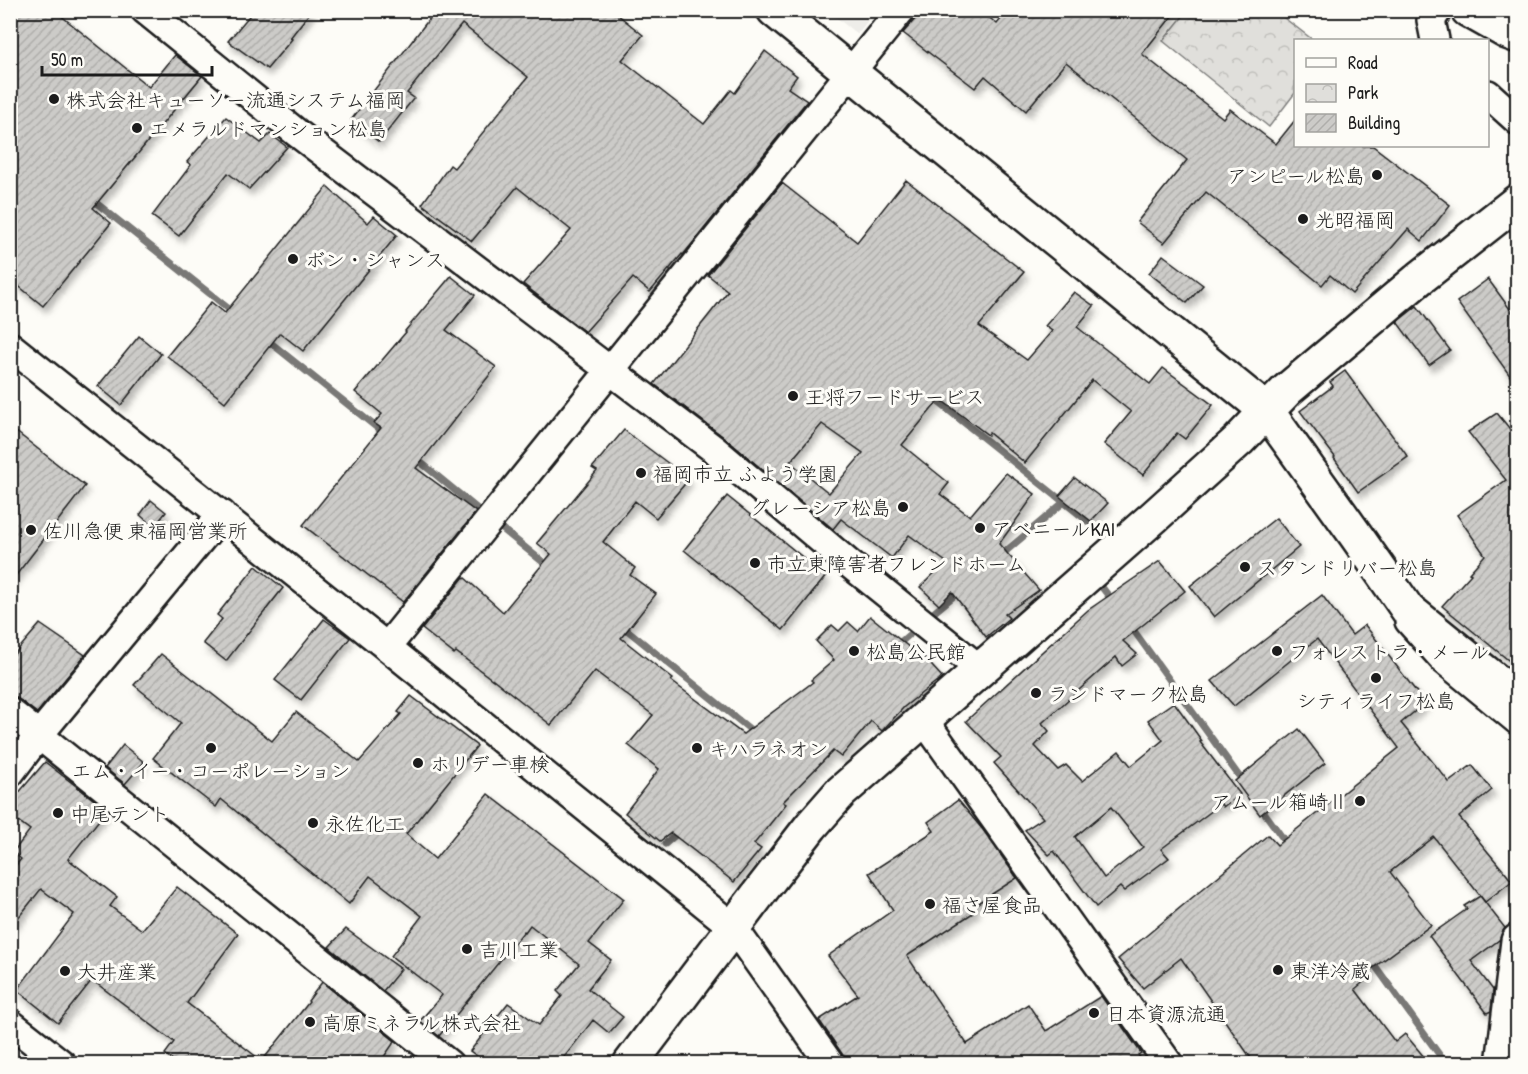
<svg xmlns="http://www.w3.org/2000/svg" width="1528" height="1074" font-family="'Patrick Hand','Klee One',sans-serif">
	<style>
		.built { fill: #eeede9 }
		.park { fill: url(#park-crowns); stroke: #7e7e7c; stroke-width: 1.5 }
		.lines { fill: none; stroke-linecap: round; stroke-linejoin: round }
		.stream { stroke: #797876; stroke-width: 7 }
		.building { fill: url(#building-hatch); stroke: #1c1c1c; stroke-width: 1.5; fill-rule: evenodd; filter: url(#shadow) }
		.street-casing { stroke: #1c1c1c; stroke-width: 32 }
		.secondary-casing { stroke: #1c1c1c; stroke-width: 38 }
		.street { stroke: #fdfcf7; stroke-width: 27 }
		.secondary { stroke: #fdfcf7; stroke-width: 33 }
		.poi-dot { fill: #1c1c1c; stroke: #fdfcf7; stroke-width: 2 }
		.labels { text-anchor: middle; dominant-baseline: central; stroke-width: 6; stroke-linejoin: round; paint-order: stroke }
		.poi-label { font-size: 20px; fill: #1c1c1c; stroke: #fdfcf7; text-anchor: start }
	</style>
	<defs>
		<pattern id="park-crowns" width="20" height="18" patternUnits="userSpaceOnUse" patternTransform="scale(1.5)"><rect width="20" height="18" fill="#e0dfdb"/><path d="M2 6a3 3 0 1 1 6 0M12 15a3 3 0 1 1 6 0" fill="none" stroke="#c0bfbb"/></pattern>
		<pattern id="building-hatch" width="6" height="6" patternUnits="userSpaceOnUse" patternTransform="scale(1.5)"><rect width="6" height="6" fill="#cccbc8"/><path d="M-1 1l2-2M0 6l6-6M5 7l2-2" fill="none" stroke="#afaeab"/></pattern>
		<filter id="shadow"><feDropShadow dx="3.5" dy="6" stdDeviation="3" flood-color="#0004"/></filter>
	</defs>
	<rect width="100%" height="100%" fill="#fdfcf7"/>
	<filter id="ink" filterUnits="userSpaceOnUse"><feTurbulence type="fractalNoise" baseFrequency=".0167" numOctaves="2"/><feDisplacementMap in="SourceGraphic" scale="12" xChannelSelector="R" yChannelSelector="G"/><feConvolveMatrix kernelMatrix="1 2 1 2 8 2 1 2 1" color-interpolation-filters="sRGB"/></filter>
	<g filter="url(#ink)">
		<!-- built -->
		<polygon class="built" points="828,11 876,11 857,34"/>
		<!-- park -->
		<polygon class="park" points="1188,10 1275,11 1313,40 1296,40 1295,93 1269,127 1163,41"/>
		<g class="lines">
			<!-- stream -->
			<g class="stream">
				<polyline points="90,198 234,313"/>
				<polyline points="266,339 386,435"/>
				<polyline points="932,397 1095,527"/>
				<polyline points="413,456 486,516"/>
				<polyline points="495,523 549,567"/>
				<polyline points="999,557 1064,502"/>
				<polyline points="1101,586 1114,603"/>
				<polyline points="926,619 961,590"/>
				<polyline points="1129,624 1244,783"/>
				<polyline points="621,625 757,735"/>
				<polyline points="895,647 918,627"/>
				<polyline points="1259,805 1289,847"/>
				<polyline points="665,844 681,830"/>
				<polyline points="1371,960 1446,1064"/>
			</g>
		</g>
		<!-- building -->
		<g class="building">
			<polygon points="10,10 54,10 149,87 175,55 202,76 93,208 111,223 43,306 10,279"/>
			<polygon points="254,10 312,10 290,38 292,39 267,69 228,41"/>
			<polygon points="436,10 612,10 643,35 622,60 704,124 731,90 735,93 765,51 797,76 788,88 807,101 683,255 682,254 650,292 633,278 585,332 523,284 571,230 517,187 472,241 422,204 450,165 454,168 528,77 462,24 407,93 414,98 379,142 351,120"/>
			<polygon points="923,10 980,10 997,24 1008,10 1177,10 1142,54 1223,118 1230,109 1276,144 1296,119 1296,146 1373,146 1450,205 1422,241 1408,229 1352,294 1330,275 1322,285 1206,192 1164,243 1137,222 1187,160 1066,62 1026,111 985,76 975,88 903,33"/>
			<polygon points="226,117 261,143 270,134 287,147 249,189 228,173 179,236 152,216 191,165 187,162"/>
			<path d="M906,180L1024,272L979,326L1027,360L1052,331L1045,326L1074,292L1094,306L1077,327L1150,384L1163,368L1213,405L1185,439L1177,433L1143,475L1104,444L1131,412L1092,380L1025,463L989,433L988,435L940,399L902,445L949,483L940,494L970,516L1006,473L1035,494L999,544L1039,590L1005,614L1009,618L986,637L952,592L939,605L920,587L946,562L909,535L892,558L841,519L833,529L725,438L654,384L728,291L708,275L782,183L857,242ZM822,424L863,453L829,493L790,462Z"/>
			<polygon points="327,187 368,223 374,216 397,235 303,351 280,333 225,402 167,356 211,302 225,313"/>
			<polygon points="1163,255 1203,285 1187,303 1149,273"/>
			<polygon points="451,276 475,295 446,330 496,367 416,468 476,512 403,602 303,525 381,428 374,423 382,414 355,392 406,332 405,331"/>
			<polygon points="1488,279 1518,320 1518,387 1457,302"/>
			<polygon points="1417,306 1450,350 1429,365 1397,322"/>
			<polygon points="139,336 161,354 121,405 98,386"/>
			<polygon points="1345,371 1408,457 1358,492 1334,458 1335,457 1300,411 1333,386 1330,382"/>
			<polygon points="1497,413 1518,439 1518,668 1442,606 1471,574 1469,573 1485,555 1457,515 1506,480 1468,432"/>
			<polygon points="10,427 85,486 10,583"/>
			<polygon points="624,430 689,479 656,518 635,501 603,542 635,568 630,575 656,594 621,638 673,679 671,681 743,734 813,682 811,680 834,660 816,641 832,625 839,631 848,622 858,631 870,616 909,647 912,644 942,677 904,707 882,731 871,721 841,757 833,751 783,802 786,804 754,844 761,849 734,882 671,833 660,841 625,813 659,769 628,745 653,715 595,671 551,725 493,679 493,680 456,652 454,654 422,629 464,577 503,612 551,554 537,543 597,471 592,468"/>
			<polygon points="1075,478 1108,503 1091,521 1059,496"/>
			<polygon points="727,496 826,576 783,630 684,550"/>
			<polygon points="151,500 166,512 154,527 140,515"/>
			<polygon points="1276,518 1299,547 1214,617 1190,586"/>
			<path d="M1160,561L1185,591L1123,641L1137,654L1122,666L1116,657L1042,723L1049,731L1035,746L1058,770L1066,765L1082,781L1119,751L1131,766L1163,740L1148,720L1174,702L1202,741L1200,742L1240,794L1223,807L1221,804L1161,849L1169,858L1124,891L1120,887L1096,907L1054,851L1049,855L1025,830L1043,818L994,763L1001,757L966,721L1088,610ZM1111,807L1143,847L1104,878L1075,837Z"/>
			<polygon points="256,566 283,588 226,661 203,643 222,619 217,615"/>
			<polygon points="1322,595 1352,635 1365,625 1425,703 1401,723 1449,782 1472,765 1492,790 1459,817 1512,881 1485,902 1434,837 1390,872 1431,925 1369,971 1372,975 1355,989 1395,1042 1405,1034 1430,1064 1255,1064 1181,958 1143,988 1118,959 1268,835 1277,845 1399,748 1317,639 1234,706 1212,681"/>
			<polygon points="324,619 350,638 301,700 275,680"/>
			<polygon points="40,624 85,655 37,713 20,700 10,694 10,659"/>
			<polygon points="161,654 272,741 296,712 359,762 401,714 398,712 411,696 477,746 406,834 435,859 488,794 624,899 589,943 611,960 588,989 623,1017 609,1033 593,1020 559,1064 488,1064 470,1051 508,1003 539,1025 562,996 557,991 579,964 530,925 525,932 524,931 439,1036 436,1034 420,1021 442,995 391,956 422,916 370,876 349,904 221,799 216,807 153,758 181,723 134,685"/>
			<polygon points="1299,729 1325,763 1260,815 1235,781"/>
			<polygon points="123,745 144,762 125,784 105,768"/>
			<polygon points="45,762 107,810 68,859 117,897 110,906 142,930 177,887 238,934 187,1003 262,1061 309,1002 308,1001 322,982 395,1041 379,1064 178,1064 165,1054 174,1042 92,980 58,1023 17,990 74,914 41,889 10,928 10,872 21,859 13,852 30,830 10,815 10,803"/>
			<polygon points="958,800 983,830 1017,878 973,906 976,911 907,956 967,1044 1028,1004 1046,1031 1101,996 1141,1053 1138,1055 1145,1064 849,1064 819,1020 858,995 828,956 893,910 869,873 934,831 928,822"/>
			<polygon points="1480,896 1505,928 1499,940 1471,961 1493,990 1491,1011 1487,1013 1429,936 1467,909 1464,906"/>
			<polygon points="346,929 401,969 383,991 329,947"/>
		</g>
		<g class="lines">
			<defs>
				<g id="street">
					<polyline points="145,10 297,133 715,450 852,566 981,670"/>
					<polyline points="1435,40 1431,20 1438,10"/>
					<polyline points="1488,94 1518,121"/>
					<polyline points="10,346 387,647 733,927 830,1064"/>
					<polyline points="387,647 901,10"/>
					<polyline points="1518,695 1416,612 1410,613 1409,621 1444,660 1518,721"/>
					<polyline points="10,712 449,1064"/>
					<polyline points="924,720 1169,1064"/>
					<polyline points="10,773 39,735 222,514"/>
					<polyline points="10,1023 62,1064"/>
				</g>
				<g id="secondary">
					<polyline points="774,10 1267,411 1357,537 1410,613"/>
					<polyline points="1468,10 1507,32 1518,36"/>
					<polyline points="630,1064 763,888 811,826 840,793 1155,516 1239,440 1287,390 1420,278 1518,201"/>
					<polyline points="1503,1064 1518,941"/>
				</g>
			</defs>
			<!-- street casing -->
			<use href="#street" class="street-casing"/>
			<!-- secondary casing -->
			<use href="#secondary" class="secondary-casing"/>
			<!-- street -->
			<use href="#street" class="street"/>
			<!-- secondary -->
			<use href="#secondary" class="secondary"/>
		</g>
	</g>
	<!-- markers -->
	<g class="poi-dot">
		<circle cx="54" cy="99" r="6"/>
		<circle cx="137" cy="128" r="6"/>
		<circle cx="1377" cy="175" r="6"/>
		<circle cx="1303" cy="219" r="6"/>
		<circle cx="293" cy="259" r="6"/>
		<circle cx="793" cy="396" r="6"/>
		<circle cx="641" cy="473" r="6"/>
		<circle cx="903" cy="507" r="6"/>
		<circle cx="980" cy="528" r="6"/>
		<circle cx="31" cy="530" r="6"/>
		<circle cx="755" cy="563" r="6"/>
		<circle cx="1245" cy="567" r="6"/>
		<circle cx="854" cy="651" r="6"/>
		<circle cx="1277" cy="651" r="6"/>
		<circle cx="1376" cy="678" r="6"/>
		<circle cx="1036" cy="693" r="6"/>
		<circle cx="211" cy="748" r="6"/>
		<circle cx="697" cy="748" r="6"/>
		<circle cx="418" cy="763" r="6"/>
		<circle cx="1360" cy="801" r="6"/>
		<circle cx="58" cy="813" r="6"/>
		<circle cx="313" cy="823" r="6"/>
		<circle cx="930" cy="904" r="6"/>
		<circle cx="467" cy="949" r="6"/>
		<circle cx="1278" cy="970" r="6"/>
		<circle cx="65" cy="971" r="6"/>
		<circle cx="1094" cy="1013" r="6"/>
		<circle cx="310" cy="1022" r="6"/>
	</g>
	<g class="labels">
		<!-- poi labels -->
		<g class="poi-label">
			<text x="66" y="99">株式会社キューソー流通システム福岡</text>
			<text x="149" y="128">エメラルドマンション松島</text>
			<text x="1365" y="175" text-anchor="end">アンピール松島</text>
			<text x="1315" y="219">光昭福岡</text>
			<text x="305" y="259">ボン・シャンス</text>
			<text x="805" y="396">王将フードサービス</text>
			<text x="653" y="473">福岡市立 ふよう学園</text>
			<text x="891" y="507" text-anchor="end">グレーシア松島</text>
			<text x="992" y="528">アベニールKAI</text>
			<text x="43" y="530">佐川急便 東福岡営業所</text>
			<text x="767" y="563">市立東障害者フレンドホーム</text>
			<text x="1257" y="567">スタンドリバー松島</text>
			<text x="866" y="651">松島公民館</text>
			<text x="1289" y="651">フォレストラ・メール</text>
			<text x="1048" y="693">ランドマーク松島</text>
			<text x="1376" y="700" text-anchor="middle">シティライフ松島</text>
			<text x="709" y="748">キハラネオン</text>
			<text x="430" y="763">ホリデー車検</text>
			<text x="211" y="770" text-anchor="middle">エム・イー・コーポレーション</text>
			<text x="1348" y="801" text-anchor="end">アムール箱崎Ⅱ</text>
			<text x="70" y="813">中尾テント</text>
			<text x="325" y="823">永佐化工</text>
			<text x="942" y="904">福さ屋食品</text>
			<text x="479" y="949">吉川工業</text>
			<text x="1290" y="970">東洋冷蔵</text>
			<text x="77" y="971">大井産業</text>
			<text x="1106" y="1013">日本資源流通</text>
			<text x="322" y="1022">高原ミネラル株式会社</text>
		</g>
	</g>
	<!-- margin -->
	<rect width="1528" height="1074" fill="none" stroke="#fdfcf7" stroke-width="36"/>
	<rect x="18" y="18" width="1492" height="1038" fill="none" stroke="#1c1c1c" stroke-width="2" filter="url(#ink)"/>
	<!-- legend -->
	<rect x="1294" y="39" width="195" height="108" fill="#fdfcf7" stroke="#a3a29f" stroke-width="1.5"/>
	<rect x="1306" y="58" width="30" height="9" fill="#fdfcf7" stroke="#a3a29f" stroke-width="1.5"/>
	<text x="1348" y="69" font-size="18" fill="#1c1c1c">Road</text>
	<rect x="1306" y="84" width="30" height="18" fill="url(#park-crowns)" stroke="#a3a29f" stroke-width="1.5"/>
	<text x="1348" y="99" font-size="18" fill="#1c1c1c">Park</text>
	<rect x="1306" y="114" width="30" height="18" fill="url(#building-hatch)" stroke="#a3a29f" stroke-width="1.5"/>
	<text x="1348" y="129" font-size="18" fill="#1c1c1c">Building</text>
	<!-- scale -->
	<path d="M42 66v9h170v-9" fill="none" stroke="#1c1c1c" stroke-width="3"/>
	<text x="51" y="66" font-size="18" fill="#1c1c1c" stroke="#fdfcf7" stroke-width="4.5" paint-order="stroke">50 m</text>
</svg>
